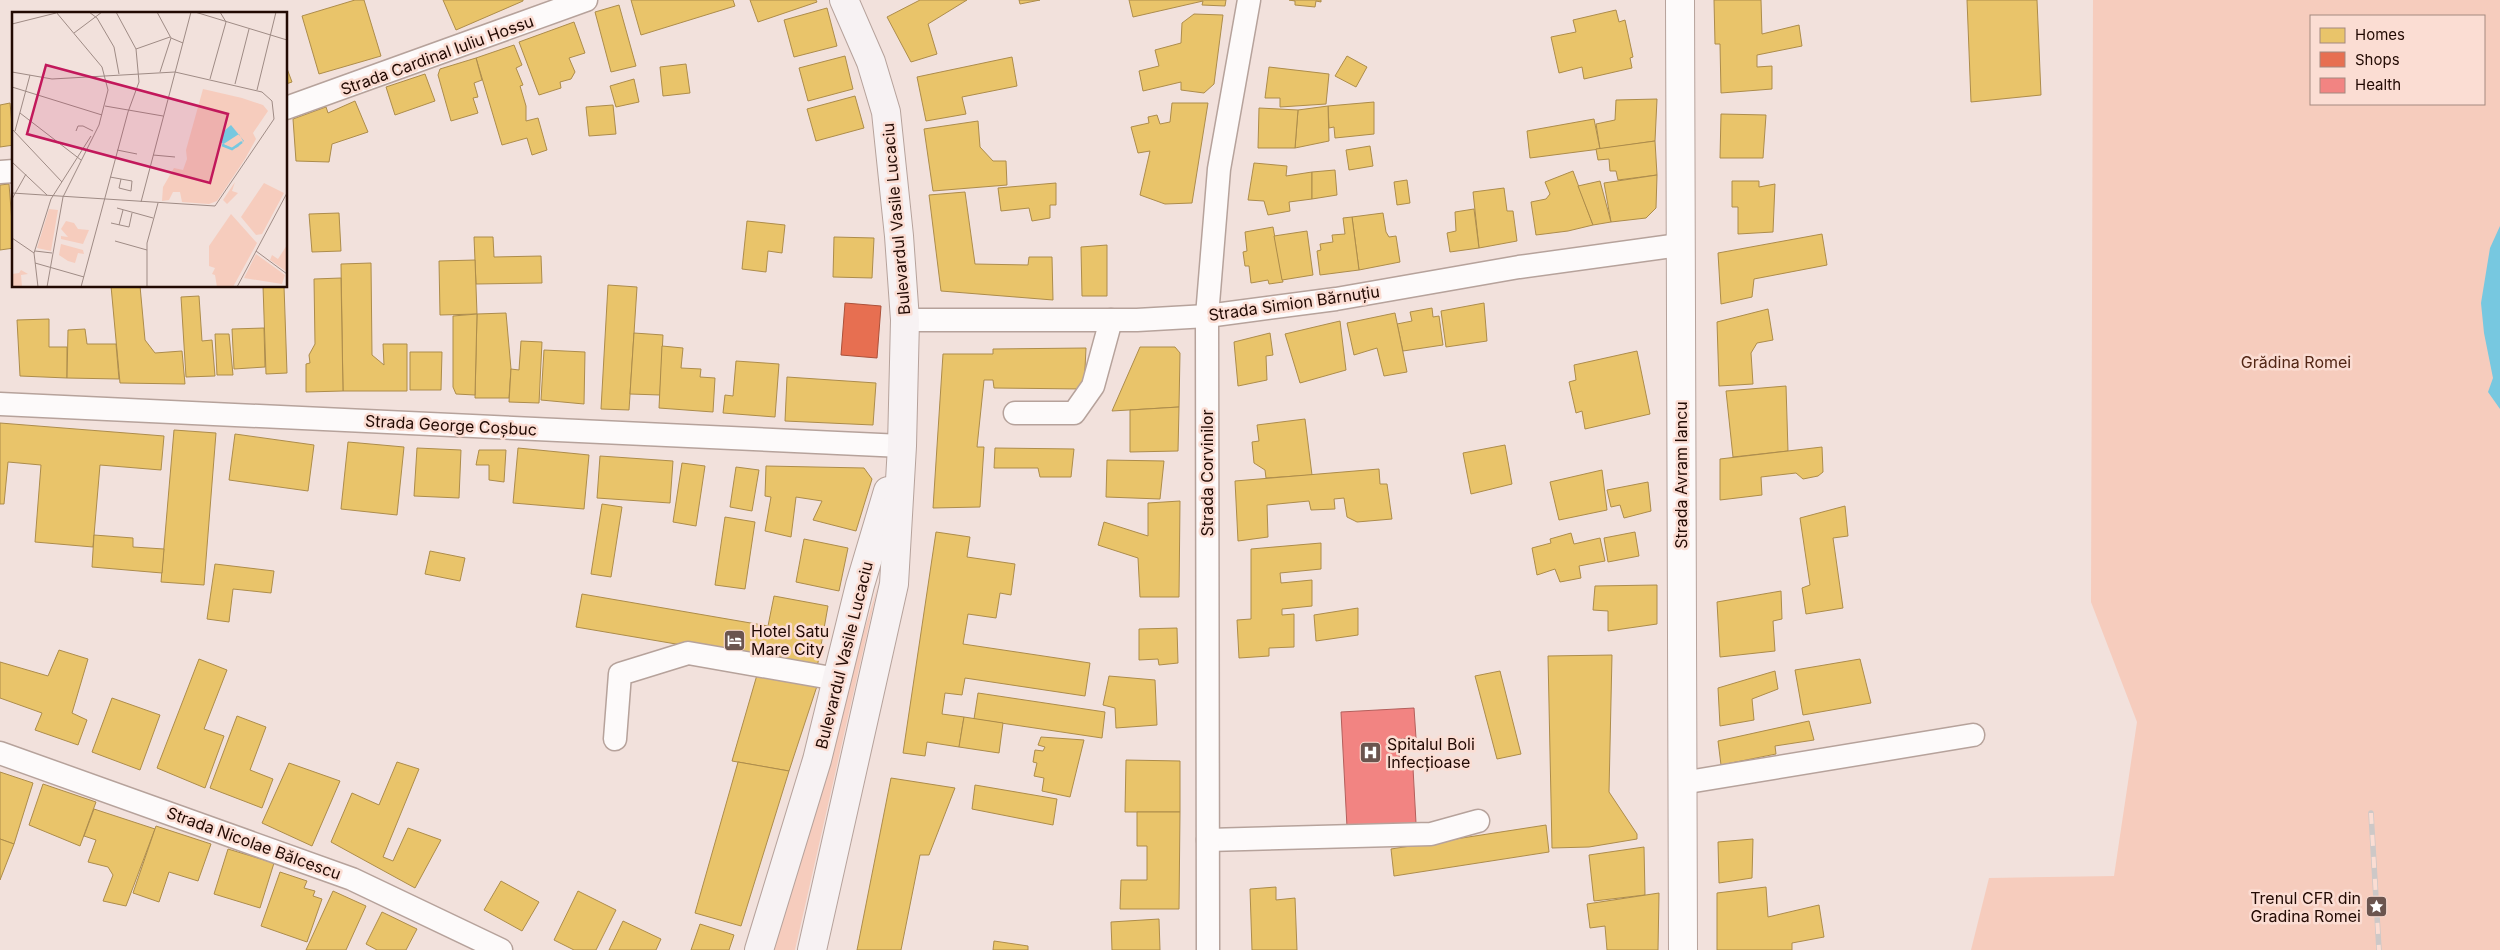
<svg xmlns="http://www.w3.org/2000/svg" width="2500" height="950" font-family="Inter,sans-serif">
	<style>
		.green { fill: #f6ccbd; fill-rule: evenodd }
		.water { fill: #77c8e0 }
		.homes { fill: #e9c46a; stroke: #ad8c4b }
		.shops { fill: #e76f51; stroke: #ac513a }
		.health { fill: #f28482; stroke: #b45f5c }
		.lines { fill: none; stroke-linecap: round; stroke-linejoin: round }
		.minor-casing { stroke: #b6a29b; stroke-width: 25 }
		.tertiary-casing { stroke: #b6a29b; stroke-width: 30 }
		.secondary-casing { stroke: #b6a29b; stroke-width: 30 }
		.minor { stroke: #fdfafa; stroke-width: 22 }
		.tertiary { stroke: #fdfafa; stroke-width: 28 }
		.secondary { stroke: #f7f2f3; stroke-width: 28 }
		.rail-casing { stroke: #cdc8c7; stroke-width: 5.5 }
		.rail { stroke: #fbddd3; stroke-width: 4; stroke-dasharray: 11; stroke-linecap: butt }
		.labels { text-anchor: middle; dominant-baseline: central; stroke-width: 5; stroke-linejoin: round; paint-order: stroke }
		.street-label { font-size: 16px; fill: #220a03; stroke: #fbddd3 }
		.park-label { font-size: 16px; fill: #522615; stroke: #fbddd3 }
		.poi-label { font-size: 16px; fill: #220a03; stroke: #fbddd3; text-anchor: start }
		.inset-river { fill: none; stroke: #77c8e0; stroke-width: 2.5 }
		.inset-road { fill: none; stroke: #9f8b85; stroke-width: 1 }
		.view { fill: #c2185b; fill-opacity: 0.15; stroke: #c2185b; stroke-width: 2.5 }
		.inset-edge { fill: none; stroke: #220a03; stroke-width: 2.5 }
	</style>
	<rect width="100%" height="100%" fill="#f2e1dc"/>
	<!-- green -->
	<g class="green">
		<path d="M2093,0H2500V950H1971L1989,878L2114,876L2137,722L2091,602ZM2311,16H2484V104H2311Z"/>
		<polygon points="878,585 795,950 768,950"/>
	</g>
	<!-- water -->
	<polygon class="water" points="2500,226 2500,409 2488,392 2493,378 2484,333 2481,303 2490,248"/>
	<!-- homes -->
	<g class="homes">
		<polygon points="355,0 364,0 381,56 319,74 302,16"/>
		<polygon points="443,0 523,0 523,1 456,30"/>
		<polygon points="631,0 733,0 735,6 641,35"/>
		<polygon points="750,0 816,0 817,2 758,22"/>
		<polygon points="920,0 967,0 928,24 937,54 911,62 887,17"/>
		<polygon points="1019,0 1040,0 1020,4"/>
		<polygon points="1129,0 1226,0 1225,6 1202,5 1203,1 1133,17"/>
		<polygon points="1289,0 1321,0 1321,2 1316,1 1315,7 1295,5 1295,1"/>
		<polygon points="1714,0 1761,0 1762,34 1799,25 1802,46 1757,55 1757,67 1772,66 1772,89 1721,93 1720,44 1715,44"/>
		<polygon points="1967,0 2037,0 2041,95 1971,102"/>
		<polygon points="619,5 636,66 611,72 595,12"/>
		<polygon points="827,8 837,46 794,57 784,20"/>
		<polygon points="1616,10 1619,22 1625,20 1633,57 1630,58 1632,68 1584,79 1582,67 1559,73 1551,37 1576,32 1573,20"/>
		<polygon points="1194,14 1223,15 1214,84 1204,93 1181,90 1181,82 1143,91 1139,71 1159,66 1155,50 1181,43 1182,23"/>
		<polygon points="574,22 585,53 569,58 575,72 571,79 560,82 561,88 539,95 519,42"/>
		<polygon points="514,45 522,65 516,68 523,85 520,86 526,106 526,121 538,118 547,150 532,155 527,138 502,145 476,58"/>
		<polygon points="845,56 853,89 808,101 799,68"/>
		<polygon points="1347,56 1367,67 1356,87 1335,76"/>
		<polygon points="1012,57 1017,86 962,97 966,114 926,121 917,77"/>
		<polygon points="476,58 482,80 474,83 478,97 473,98 478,113 451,121 438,75 440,69"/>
		<polygon points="686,64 690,93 663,96 660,67"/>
		<polygon points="286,66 292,82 286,84"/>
		<polygon points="1269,67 1329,74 1326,104 1280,107 1280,98 1265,98"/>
		<polygon points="425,74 435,101 395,115 386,87"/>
		<polygon points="634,79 639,102 616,107 610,86"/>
		<polygon points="855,96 864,128 816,141 807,109"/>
		<polygon points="1657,99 1655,141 1600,149 1596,124 1615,120 1616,100"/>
		<polygon points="355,101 368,132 332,144 329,162 296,161 293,119 326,107 328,113"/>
		<polygon points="1374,102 1374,134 1335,138 1334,127 1329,128 1328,106"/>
		<polygon points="10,103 14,145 0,147 0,105"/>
		<polygon points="1172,103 1208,103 1192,203 1165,204 1140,195 1150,151 1138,153 1131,127 1149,123 1148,117 1157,115 1160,124 1170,122"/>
		<polygon points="613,105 616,134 589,136 586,107"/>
		<polygon points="1328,106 1329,141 1295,148 1298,110"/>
		<polygon points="1259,108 1298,110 1295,148 1258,148"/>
		<polygon points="1721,114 1766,115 1763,158 1720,158"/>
		<polygon points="1594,119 1600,149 1530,158 1527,131"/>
		<polygon points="978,121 980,147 993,161 1006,161 1007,185 933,191 924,129"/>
		<polygon points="1655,141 1657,175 1618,180 1616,171 1610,171 1609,159 1598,160 1596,149"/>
		<polygon points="1370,146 1373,166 1349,170 1346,150"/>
		<polygon points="1254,163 1287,166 1286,176 1312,172 1312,199 1289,202 1290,211 1268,215 1264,201 1248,200"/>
		<polygon points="1335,170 1337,195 1312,199 1312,172"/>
		<polygon points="1573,171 1593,225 1568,231 1536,235 1531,202 1546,199 1550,194 1545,182"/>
		<polygon points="1657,175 1656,208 1646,218 1611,222 1604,183"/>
		<polygon points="1407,180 1410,203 1397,205 1394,182"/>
		<polygon points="1600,181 1611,222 1593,225 1578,186"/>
		<polygon points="1732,181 1759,181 1759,187 1775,184 1773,232 1738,234 1738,207 1732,207"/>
		<polygon points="1056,183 1056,205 1050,205 1050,218 1032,221 1029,208 1001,211 998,188"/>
		<polygon points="9,184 14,248 0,250 0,185"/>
		<polygon points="1504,188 1507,211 1513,211 1517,241 1479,248 1473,192"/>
		<polygon points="965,192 975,264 1028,265 1029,257 1052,257 1053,300 941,291 929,195"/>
		<polygon points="1474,209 1479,248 1450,252 1447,233 1456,231 1455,212"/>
		<polygon points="339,213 341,251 312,252 309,214"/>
		<polygon points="1383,213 1386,232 1389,237 1396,236 1400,262 1359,270 1352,217"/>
		<polygon points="1352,217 1359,270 1320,275 1317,251 1321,250 1320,244 1333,242 1332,235 1345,234 1343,218"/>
		<polygon points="747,221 785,225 782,253 768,251 766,272 742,269"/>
		<polygon points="1273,227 1283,282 1269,284 1268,280 1251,283 1249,266 1245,266 1243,252 1247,251 1245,232"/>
		<polygon points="1307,231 1313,275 1282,280 1274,236"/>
		<polygon points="1822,234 1827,265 1754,279 1752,297 1721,304 1718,253"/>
		<polygon points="474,237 493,237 494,257 541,256 542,283 476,284"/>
		<polygon points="834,237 874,238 872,278 833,277"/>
		<polygon points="1107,245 1107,296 1082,296 1081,247"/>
		<polygon points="475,260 477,314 440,315 439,261"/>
		<polygon points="371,263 372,355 384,365 383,344 407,344 407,391 343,391 341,264"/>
		<polygon points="341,278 343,391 306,392 306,364 310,363 309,355 315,344 314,279"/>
		<polygon points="608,285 637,287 629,410 601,409"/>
		<polygon points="111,286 140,286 145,340 155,353 182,351 185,384 120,383"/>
		<polygon points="263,286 284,286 287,373 266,374"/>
		<polygon points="199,296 202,341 212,340 215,376 186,377 181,297"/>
		<polygon points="1484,303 1487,341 1446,347 1441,311"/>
		<polygon points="1432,308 1433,317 1439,316 1443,345 1403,351 1397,324 1412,321 1410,312"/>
		<polygon points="1768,309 1773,340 1757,343 1751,353 1753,384 1719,386 1717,322"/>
		<polygon points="506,313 511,369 509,398 475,398 477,314"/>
		<polygon points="1395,313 1407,372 1384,376 1377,348 1354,355 1347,323"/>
		<polygon points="477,314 475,395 456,394 453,387 453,316"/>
		<polygon points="49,319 49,347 67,347 67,378 20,376 17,320"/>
		<polygon points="1340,321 1346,370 1300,383 1285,334"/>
		<polygon points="264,328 265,367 234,369 232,329"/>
		<polygon points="85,329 87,344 116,344 119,379 67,378 68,330"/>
		<polygon points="634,333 663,335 660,395 630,394"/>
		<polygon points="1270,333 1273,355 1266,356 1267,380 1238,386 1234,342"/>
		<polygon points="215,334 229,334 233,375 217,375"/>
		<polygon points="521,341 542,342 539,403 509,402 511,369 519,370"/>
		<polygon points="662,346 683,348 681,368 701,369 700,377 715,378 713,412 659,408"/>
		<polygon points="1140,347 1175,347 1180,353 1179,407 1112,411"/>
		<polygon points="1086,348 1084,389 994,388 993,380 984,380 977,447 984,447 980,507 933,508 943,354 993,354 993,349"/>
		<polygon points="544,350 585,352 584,404 541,400"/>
		<polygon points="1637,351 1650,414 1585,429 1582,411 1576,413 1569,382 1576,380 1574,365"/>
		<polygon points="410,352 442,352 441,390 410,390"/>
		<polygon points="736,361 779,364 775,417 723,413 725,395 733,396"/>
		<polygon points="787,377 876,383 873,425 785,421"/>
		<polygon points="1786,386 1788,451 1733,457 1726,391"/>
		<polygon points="1179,407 1178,451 1130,452 1130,410"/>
		<polygon points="1305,419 1312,475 1266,478 1265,470 1254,463 1252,442 1259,441 1257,425"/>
		<polygon points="0,423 164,436 161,470 100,465 93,547 35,542 41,465 8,462 4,504 0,504"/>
		<polygon points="174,430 216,433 204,585 161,582"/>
		<polygon points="235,434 314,445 308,491 229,480"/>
		<polygon points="348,442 404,447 397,515 341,509"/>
		<polygon points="1505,445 1512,484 1471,494 1463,453"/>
		<polygon points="1822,447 1823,472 1818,476 1803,479 1796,473 1761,477 1762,495 1720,500 1720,459"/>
		<polygon points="417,448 461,450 459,498 414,496"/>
		<polygon points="518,448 589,455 584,509 513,503"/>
		<polygon points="995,448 1074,449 1071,477 1040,477 1038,468 994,468"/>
		<polygon points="479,450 506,450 504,482 489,480 489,465 476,465"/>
		<polygon points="600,456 673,461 670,503 597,498"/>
		<polygon points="1107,460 1164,461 1160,499 1106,497"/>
		<polygon points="682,463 705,466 696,526 673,522"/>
		<polygon points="766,466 864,468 872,479 856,531 813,520 822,501 796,497 791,537 765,531 771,497 765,496"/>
		<polygon points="736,467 759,470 752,511 730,507"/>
		<polygon points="1379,469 1380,484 1387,484 1392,519 1357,522 1347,517 1344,498 1334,499 1335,509 1311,510 1309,501 1267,505 1268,537 1238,541 1235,481"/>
		<polygon points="1602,470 1607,510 1559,520 1550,482"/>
		<polygon points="1648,482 1651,511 1624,518 1620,505 1611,507 1607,490"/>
		<polygon points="1180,501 1179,597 1140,597 1138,558 1098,545 1104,522 1148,536 1148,503"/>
		<polygon points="602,504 622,507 611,577 591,574"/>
		<polygon points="1845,506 1848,536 1833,538 1843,608 1806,614 1802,588 1810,585 1800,518"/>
		<polygon points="725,517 755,522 745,589 715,585"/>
		<polygon points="936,532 970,537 967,557 1015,564 1011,595 1000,593 996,618 968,614 963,644 1090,663 1085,696 965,678 962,695 945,693 942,714 964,717 959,747 927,742 925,756 903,753"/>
		<polygon points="1635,532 1639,556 1608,562 1604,538"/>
		<polygon points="1571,533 1574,544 1600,538 1605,561 1579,566 1581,578 1560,582 1555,569 1537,575 1532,548 1551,543 1550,539"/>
		<polygon points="94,535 133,538 133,547 164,549 162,573 92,567"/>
		<polygon points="804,539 848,548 839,591 796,582"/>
		<polygon points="1321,543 1321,569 1280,573 1281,583 1312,580 1312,606 1282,609 1282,615 1294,614 1294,647 1269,648 1269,656 1239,658 1237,620 1251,619 1251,549"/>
		<polygon points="430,551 465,558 460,581 425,574"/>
		<polygon points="215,564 274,571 271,593 233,589 229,622 207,619"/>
		<polygon points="1657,585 1657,624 1608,631 1608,611 1593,610 1595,586"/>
		<polygon points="1781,591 1782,619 1773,621 1775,651 1720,657 1717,602"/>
		<polygon points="582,594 768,626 774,596 828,606 817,668 576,627"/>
		<polygon points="1358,608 1358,635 1316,641 1314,615"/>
		<polygon points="1177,628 1178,663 1159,665 1158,659 1139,660 1139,629"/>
		<polygon points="59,650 88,659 72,713 87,720 78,745 35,730 42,713 0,698 0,662 48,676"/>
		<polygon points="1612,655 1609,792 1637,834 1637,839 1589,847 1552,848 1548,656"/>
		<polygon points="199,659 227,670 204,729 224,736 205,788 157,768"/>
		<polygon points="1860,659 1871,703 1803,715 1795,670"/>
		<polygon points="759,668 817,686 789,771 732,761"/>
		<polygon points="1500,671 1521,754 1497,759 1475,676"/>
		<polygon points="1775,671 1778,689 1752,699 1754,720 1720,726 1718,688"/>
		<polygon points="1109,676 1155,680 1157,725 1116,728 1115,708 1103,705"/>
		<polygon points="978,693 1105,712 1102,738 974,719"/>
		<polygon points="112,698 160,715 140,770 92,752"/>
		<polygon points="237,716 266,727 250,770 273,779 262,808 210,788"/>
		<polygon points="964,717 1003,723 999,753 959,747"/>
		<polygon points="1809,721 1814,740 1775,746 1776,754 1721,765 1718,741"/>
		<polygon points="1041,737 1084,740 1070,797 1042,791 1044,778 1034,776 1037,763 1033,762 1035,750 1043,751 1045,747 1038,745"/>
		<polygon points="1126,760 1180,761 1180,812 1125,812"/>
		<polygon points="397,762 419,769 383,857 393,861 408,828 441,840 415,888 331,842 352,793 379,805"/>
		<polygon points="738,762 789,771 741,926 695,913"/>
		<polygon points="289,763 340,781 312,846 262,823"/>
		<polygon points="0,772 33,783 14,844 0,839"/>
		<polygon points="891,778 955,788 929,855 920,855 901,950 857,950"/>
		<polygon points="43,784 96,802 80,846 29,825"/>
		<polygon points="975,785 1057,799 1053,825 972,809"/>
		<polygon points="94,809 155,829 126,906 103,901 113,875 108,867 88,862 96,840 84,836"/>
		<polygon points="1137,812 1180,812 1179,909 1120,909 1121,880 1147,880 1147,846 1137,846"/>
		<polygon points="1546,825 1549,852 1394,876 1391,849"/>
		<polygon points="156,826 211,844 198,881 169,872 159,902 133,893"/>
		<polygon points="0,839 14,844 0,880"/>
		<polygon points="1753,839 1752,878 1719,883 1718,842"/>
		<polygon points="1644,847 1645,895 1594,901 1589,855"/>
		<polygon points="228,849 274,863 260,908 214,894"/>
		<polygon points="280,872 307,881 304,888 315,891 313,896 322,899 307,942 261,926"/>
		<polygon points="501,881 539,902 522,931 484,910"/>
		<polygon points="1276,887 1276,900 1295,898 1297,950 1252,950 1250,889"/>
		<polygon points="1766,887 1768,917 1819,905 1824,937 1792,943 1792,950 1717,950 1717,893"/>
		<polygon points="333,891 366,906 346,950 306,950"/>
		<polygon points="578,891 616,910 596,950 574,950 554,940"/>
		<polygon points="1659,893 1658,950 1607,950 1605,926 1590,928 1587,904"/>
		<polygon points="382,912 417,929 406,950 377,950 366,944"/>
		<polygon points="1159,919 1160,950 1112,950 1111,922"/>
		<polygon points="623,921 661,939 656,950 609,950"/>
		<polygon points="700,924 734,935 729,950 691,950"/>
		<polygon points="994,941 1028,946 1028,950 993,950"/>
	</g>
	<!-- shops -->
	<polygon class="shops" points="845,303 881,306 877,358 841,355"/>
	<!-- health -->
	<polygon class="health" points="1414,708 1416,738 1398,739 1400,769 1413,768 1416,823 1347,827 1341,712"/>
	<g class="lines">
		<defs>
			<g id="minor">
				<polyline points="286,108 586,0"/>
				<polyline points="0,172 14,171"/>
				<polyline points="905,320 1137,320 1207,316 1336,299 1519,267 1679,245"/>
				<polyline points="0,404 902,446"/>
				<polyline points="1015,413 1074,413 1093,386 1111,320"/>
				<polyline points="615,739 620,674 688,653 837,679"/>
				<polyline points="0,753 352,879 501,950"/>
				<polyline points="1682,783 1973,735"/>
				<polyline points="1208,840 1431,834 1478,821"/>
				<polyline points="1208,950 1207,316 1219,169 1249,0"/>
			</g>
			<polyline id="tertiary" points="1680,0 1683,950"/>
			<g id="secondary">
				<polyline points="759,950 817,760 860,585 888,491"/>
				<polyline points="812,950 894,584 902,446 905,320 899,236 886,112 871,62 844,0"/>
			</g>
		</defs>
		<!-- minor casing -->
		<use href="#minor" class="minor-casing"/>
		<!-- tertiary casing -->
		<use href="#tertiary" class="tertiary-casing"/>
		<!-- secondary casing -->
		<use href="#secondary" class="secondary-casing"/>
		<!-- minor -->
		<use href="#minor" class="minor"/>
		<!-- tertiary -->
		<use href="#tertiary" class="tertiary"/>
		<!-- secondary -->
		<use href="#secondary" class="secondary"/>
		<defs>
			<polyline id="rail" points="2371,813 2379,950"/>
		</defs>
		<!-- rail casing -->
		<use href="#rail" class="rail-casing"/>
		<!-- rail -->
		<use href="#rail" class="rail"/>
	</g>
	<!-- icons -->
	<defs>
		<symbol id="hotel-square" viewBox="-11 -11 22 22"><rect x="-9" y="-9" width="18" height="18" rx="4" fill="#6b554f" stroke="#fbddd3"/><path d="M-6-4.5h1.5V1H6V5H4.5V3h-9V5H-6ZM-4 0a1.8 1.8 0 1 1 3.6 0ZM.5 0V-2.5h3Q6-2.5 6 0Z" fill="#fff"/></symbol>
		<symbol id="hospital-square" viewBox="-11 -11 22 22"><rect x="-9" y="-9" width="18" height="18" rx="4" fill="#6b554f" stroke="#fbddd3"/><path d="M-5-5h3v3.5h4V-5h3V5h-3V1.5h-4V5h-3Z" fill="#fff"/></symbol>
		<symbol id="sight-square" viewBox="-11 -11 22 22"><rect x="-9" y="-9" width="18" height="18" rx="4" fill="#6b554f" stroke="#fbddd3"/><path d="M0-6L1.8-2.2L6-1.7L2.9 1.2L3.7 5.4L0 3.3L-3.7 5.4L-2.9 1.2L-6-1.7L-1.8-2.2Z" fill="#fff"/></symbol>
	</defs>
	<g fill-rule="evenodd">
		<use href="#hotel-square" x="722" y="628" width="25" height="25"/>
		<use href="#hospital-square" x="1358" y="740" width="25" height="25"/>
		<use href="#sight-square" x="2364" y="894" width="25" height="25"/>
	</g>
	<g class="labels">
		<!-- street labels -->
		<g class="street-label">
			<text transform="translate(437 55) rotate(-20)">Strada Cardinal Iuliu Hossu</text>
			<text transform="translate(896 219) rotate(-95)">Bulevardul Vasile Lucaciu</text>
			<text transform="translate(1294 303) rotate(-8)">Strada Simion Bărnuțiu</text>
			<text transform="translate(451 425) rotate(3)">Strada George Coșbuc</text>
			<text transform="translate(1207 473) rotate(-90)">Strada Corvinilor</text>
			<text transform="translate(1681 475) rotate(-90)">Strada Avram Iancu</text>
			<text transform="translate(844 655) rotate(-76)">Bulevardul Vasile Lucaciu</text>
			<text transform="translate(254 843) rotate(20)">Strada Nicolae Bălcescu</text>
		</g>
		<!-- park labels -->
		<g class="park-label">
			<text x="2296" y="362">Grădina Romei</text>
		</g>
		<!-- poi labels -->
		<g class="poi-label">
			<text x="751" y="631">Hotel Satu<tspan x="751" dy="18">Mare City</tspan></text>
			<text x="1387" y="744">Spitalul Boli<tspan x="1387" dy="18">Infecțioase</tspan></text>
			<text x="2361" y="898" text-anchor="end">Trenul CFR din<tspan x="2361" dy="18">Gradina Romei</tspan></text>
		</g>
	</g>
	<!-- overview -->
	<g transform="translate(12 12)">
		<rect width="275" height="275" fill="#f2e1dc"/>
		<path d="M191,77L230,86L251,93L256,99L241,121L244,127L233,147L205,189L197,192L170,190L168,180H161L157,188L150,189L151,175L162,156L171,158L175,147L174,138ZM223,170L220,179L226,181L215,192L211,188ZM252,171L272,181L250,222L244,223L229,205ZM37,197L46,198L39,239L25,236ZM219,202L245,231L221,275H205L203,263L200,262L203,256L197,254V234ZM54,209L62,211L66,217L77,218L71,232L49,227V224L56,225L49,217ZM49,232L71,238L72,242L66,241L63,251L56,249L47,243ZM275,233V260L258,248L260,243L266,247ZM244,242L273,263L270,272L232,266ZM9,258L16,262L9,263L10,275L0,274V262L7,261Z" fill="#f6ccbd"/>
		<path d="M219,113L232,129L220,137L208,130L211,120ZM227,122L231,129L226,135L220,137L210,133Z" fill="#77c8e0" fill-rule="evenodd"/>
		<path class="inset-river" d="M210,133L220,137L230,130"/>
		<path class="inset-road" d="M77,0L85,6L102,35L107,62M145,0L159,26L171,31M183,0L275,28M0,12L44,1M62,21L90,0M124,37L158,25M0,60L40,67L163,60L250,80L260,89L262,107L203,194L0,181M148,60L159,26M198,67L214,10L208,0M223,72L237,17M0,75L90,103M245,78L264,0M93,94L151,104M8,101L69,148M0,117L50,170M3,119L18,63M64,119L66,114H71L81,119M105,138L125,142M141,143L163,145M0,150L35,183M98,165L120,169L119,179L107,176L109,167M0,187L14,162M129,190L179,0M105,196L141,206M99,211L117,215L120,201M107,213L111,198M0,226L22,241M103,229L135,238M23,239L40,241M244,239L275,262M23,251L72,265M26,275L22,241L39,187L79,124M35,275L51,185L87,113L96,78L90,55L44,0M69,275L116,100L127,70L124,37L104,0M135,275V231L146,191M225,275L275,181"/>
		<path class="view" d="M34,53L216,102L198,171L15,122Z"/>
		<rect width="275" height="275" class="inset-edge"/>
	</g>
	<!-- legend -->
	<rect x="2310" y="15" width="175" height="90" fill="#fbddd3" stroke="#a48980"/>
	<rect x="2320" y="28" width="25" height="15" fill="#e9c46a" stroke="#a48980"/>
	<text x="2355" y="40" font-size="15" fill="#220a03">Homes</text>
	<rect x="2320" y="52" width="25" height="15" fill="#e76f51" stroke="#a48980"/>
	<text x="2355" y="65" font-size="15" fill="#220a03">Shops</text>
	<rect x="2320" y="78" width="25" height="15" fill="#f28482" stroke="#a48980"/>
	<text x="2355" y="90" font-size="15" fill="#220a03">Health</text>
</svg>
